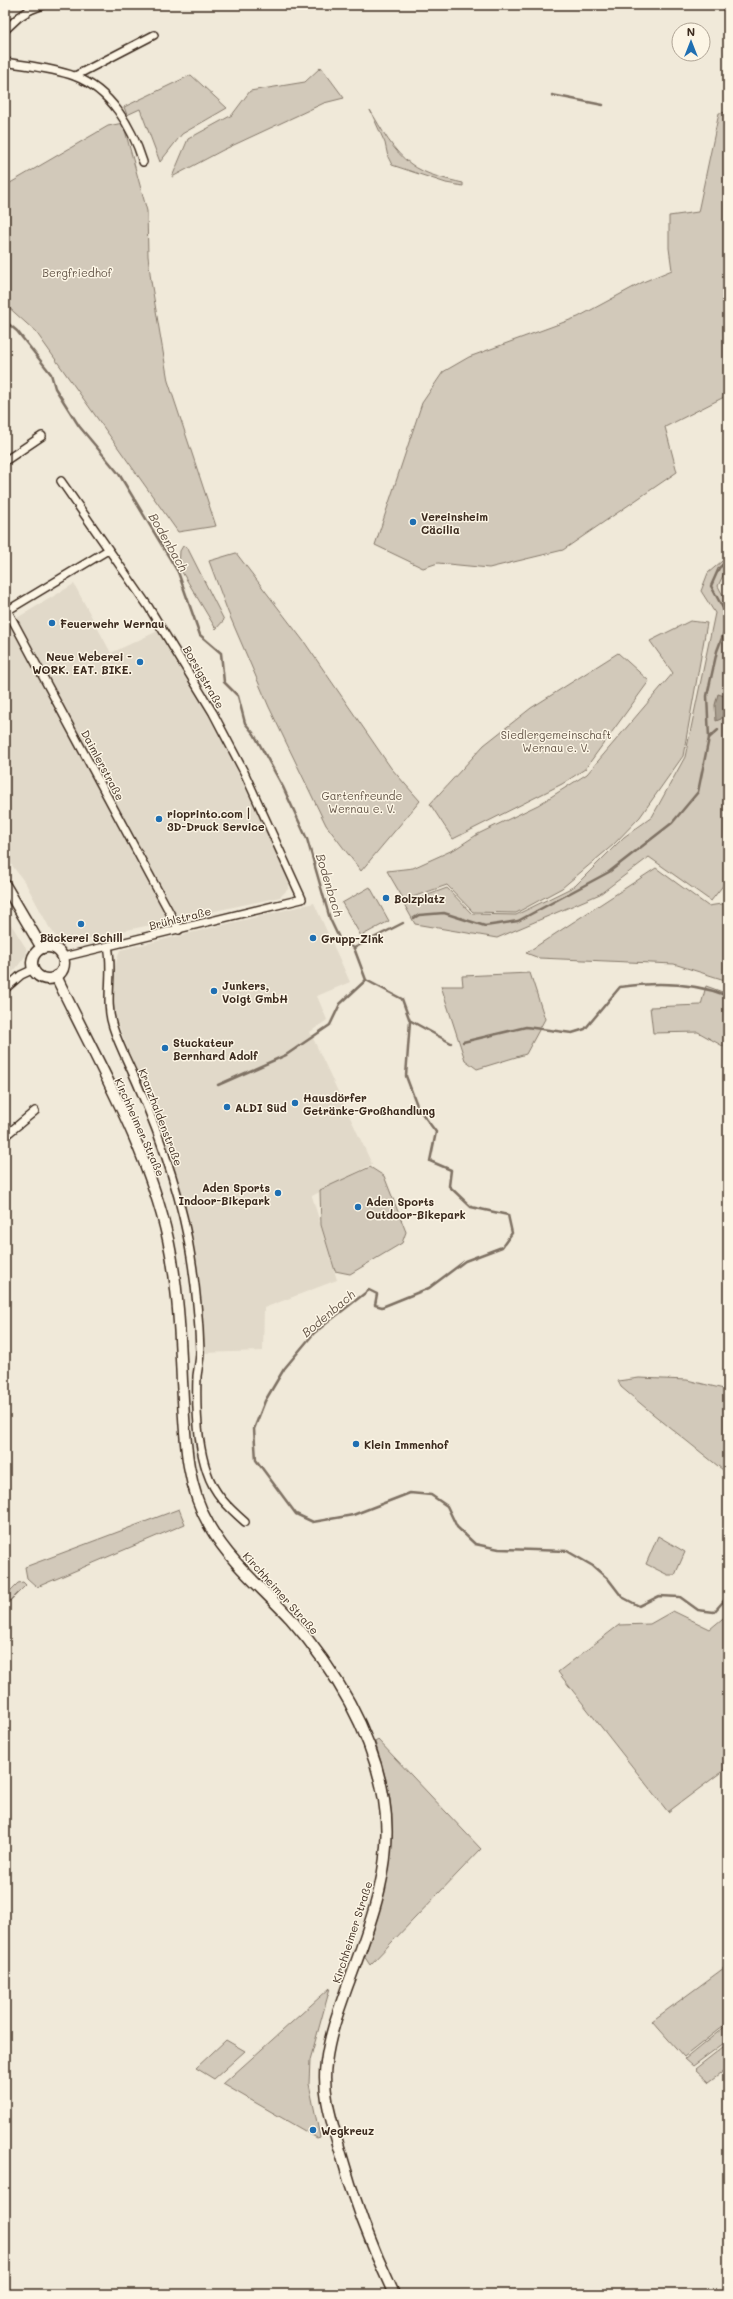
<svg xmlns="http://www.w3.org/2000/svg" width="733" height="2299" font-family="Mali,sans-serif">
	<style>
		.built { fill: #e1d9c9 }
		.green { fill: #d2c9ba; stroke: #867a6c }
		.water { fill: #aaa091; stroke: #7e7163 }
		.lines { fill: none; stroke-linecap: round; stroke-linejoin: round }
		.stream { stroke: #7e7163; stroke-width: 2.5 }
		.minor-casing { stroke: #3b2a1e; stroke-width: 10 }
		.secondary-casing { stroke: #3b2a1e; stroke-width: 13 }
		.minor { stroke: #fcf5e5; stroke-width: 7 }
		.secondary { stroke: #fcf5e5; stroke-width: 10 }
		.poi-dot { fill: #1f6fb2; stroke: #fcf5e5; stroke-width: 1.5 }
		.labels { text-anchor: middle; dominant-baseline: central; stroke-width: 3; stroke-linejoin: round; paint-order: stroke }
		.park-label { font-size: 11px; fill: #615245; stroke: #fcf5e5 }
		.poi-label { font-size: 11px; font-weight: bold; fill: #3b2a1e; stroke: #fcf5e5; text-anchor: start }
		.street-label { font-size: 11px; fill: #3b2a1e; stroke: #fcf5e5 }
		.water-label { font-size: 12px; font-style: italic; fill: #625346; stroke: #fcf5e5 }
	</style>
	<rect width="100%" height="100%" fill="#f0e9d9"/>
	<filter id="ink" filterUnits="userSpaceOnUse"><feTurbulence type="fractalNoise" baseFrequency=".025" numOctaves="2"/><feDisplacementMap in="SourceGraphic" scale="8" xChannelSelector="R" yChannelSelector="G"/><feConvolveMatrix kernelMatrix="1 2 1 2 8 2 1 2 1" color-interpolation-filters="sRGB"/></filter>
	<g filter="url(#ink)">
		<!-- built -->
		<g class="built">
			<polygon points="74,584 111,653 158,631 179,663 221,738 266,829 289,882 289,888 280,897 81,940 58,939 49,927 26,884 5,856 5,625"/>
			<polygon points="314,903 350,982 317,996 327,1020 310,1032 372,1164 312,1196 337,1280 264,1308 263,1351 203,1353 192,1248 143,1089 112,1008 112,975 120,950"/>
			<polygon points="5,915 26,948 27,954 14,971 5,979"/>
		</g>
		<!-- green -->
		<g class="green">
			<polygon points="321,67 344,98 324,103 223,150 172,177 188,139 232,115 250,91 305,82"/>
			<polygon points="191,75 227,108 182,134 160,162 140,109 127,115 124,107"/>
			<path d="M370,110C381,128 393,152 411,164C425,175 446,179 463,183V186L446,183L392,165L388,157L385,143Z"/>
			<polygon points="728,112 728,395 665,427 677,472 563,550 489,568 438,563 423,568 375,545 422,403 443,372 469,357 578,317 643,282 672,270 669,248 669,216 698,212 719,113"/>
			<polygon points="123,123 147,211 148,256 151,281 168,381 216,526 178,532 36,332 5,304 5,186 108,126"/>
			<polygon points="183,546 187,547 224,620 216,629 179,567 180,551"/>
			<polygon points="236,553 305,643 391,768 420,801 361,871 326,825 269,707 228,612 209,561"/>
			<polygon points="728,556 728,565 718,586 728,605 728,879 711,901 649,857 600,894 497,938 415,924 404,904 447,888 472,914 516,915 575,886 624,837 652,817 685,757 715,613 701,591 708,573"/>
			<polygon points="690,621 707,623 683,756 640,817 613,845 562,888 516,913 473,912 447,885 404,900 387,871 413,868 455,849 478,834 538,805 587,774 673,673 650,641"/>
			<polygon points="618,653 649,681 585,769 562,784 453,839 430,804 484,745 531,708"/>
			<polygon points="656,868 708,906 728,903 728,981 674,964 539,958 526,953"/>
			<polygon points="370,887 389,921 361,936 342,903"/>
			<polygon points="530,973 545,1019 526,1054 477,1069 465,1060 441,986 463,986 462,976"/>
			<polygon points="706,986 728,994 728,1049 698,1032 653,1033 650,1007 701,1005"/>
			<polygon points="370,1167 384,1176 406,1232 402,1243 350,1274 335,1271 321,1225 320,1190"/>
			<polygon points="639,1378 687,1380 728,1390 728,1474 653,1414 621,1387 618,1381"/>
			<polygon points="179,1509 185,1524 37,1587 27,1578 25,1567"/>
			<polygon points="658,1536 685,1552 675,1575 668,1575 646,1564"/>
			<polygon points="23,1582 26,1585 5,1606 5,1596 18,1583"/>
			<polygon points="673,1611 710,1629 728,1614 728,1767 668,1812 558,1672 619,1625 650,1624"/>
			<path d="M378,1740L481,1849L370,1965L364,1956C378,1914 393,1870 392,1825C392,1797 383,1769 375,1742Z"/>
			<polygon points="728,1965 728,2022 684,2057 652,2021"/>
			<polygon points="330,1988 310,2060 309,2084 320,2137 317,2138 223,2084"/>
			<polygon points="728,2024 728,2040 693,2066 685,2059"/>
			<polygon points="226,2040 245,2051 214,2079 196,2068"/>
			<polygon points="728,2043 728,2068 709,2082 695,2069"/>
		</g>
		<!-- water -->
		<polygon class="water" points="718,694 728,697 728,707 721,719 716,721 715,705"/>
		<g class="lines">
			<!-- stream -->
			<g class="stream">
				<polyline points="552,95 603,105"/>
				<polyline points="5,321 17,331 51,374 55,388 79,426 119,474 178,572 200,635 221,653 224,682 238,696 245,723 254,734 283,787 307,839 330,919 340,940 354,948 366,980 402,999 410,1021 406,1076 418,1108 436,1132 430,1161 451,1170 449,1186 471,1207 508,1215 512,1233 502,1247 465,1261 429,1288 382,1307 375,1305 377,1294 369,1290 314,1333 284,1369 265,1401 254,1429 256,1460 296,1514 313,1522 353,1515 410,1493 431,1495 447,1506 457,1527 475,1544 499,1549 567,1551 593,1566 609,1580 622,1597 639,1606 659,1596 680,1597 698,1610 714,1612 728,1596"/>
				<polyline points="725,612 711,586 719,568 728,560"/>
				<polyline points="709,738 718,730"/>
				<polyline points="414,918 419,915 444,913 485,926 518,921 609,872 672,823 698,792 709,738 707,696 717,651 725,630"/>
				<polyline points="354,948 403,923"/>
				<polyline points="411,1021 451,1043"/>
				<path d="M463,1042L526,1027L572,1033L585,1029L620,987C655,982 695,983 728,996"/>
				<polyline points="218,1085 286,1055 330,1025 340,1004 366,980"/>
			</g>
			<defs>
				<g id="minor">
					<polyline points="30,10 43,5"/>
					<polyline points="5,30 19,17 30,10 28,5"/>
					<path d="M5,62C28,66 52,68 74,76C111,90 132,127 143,162"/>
					<polyline points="75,76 154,35"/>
					<polyline points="5,461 42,436"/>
					<polyline points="61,481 148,606 213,713 244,772 302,899 63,957"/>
					<polyline points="5,606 179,930"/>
					<polyline points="5,612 108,550"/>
					<path d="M108,946C114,972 104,1000 113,1027C119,1046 129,1064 137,1083C161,1138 182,1198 191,1257C196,1288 199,1320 200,1351C200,1360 198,1368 197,1376C196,1406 197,1443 207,1472C214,1494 228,1507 245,1522"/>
					<polyline points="5,989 21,975 34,969"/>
					<polyline points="5,1136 35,1111"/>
				</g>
				<g id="secondary">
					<polyline points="5,885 42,948"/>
					<circle cx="48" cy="963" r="16"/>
					<path d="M56,976C97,1062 147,1145 168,1239C178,1285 180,1333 182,1381C185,1430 184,1483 210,1527C230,1562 263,1589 290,1618C335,1669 373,1733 384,1800C395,1865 369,1928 347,1987C338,2012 329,2037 326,2063C322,2092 331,2119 339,2147C353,2198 371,2246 394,2294"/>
				</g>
			</defs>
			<!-- minor casing -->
			<use href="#minor" class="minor-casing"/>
			<!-- secondary casing -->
			<use href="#secondary" class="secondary-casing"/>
			<!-- minor -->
			<use href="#minor" class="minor"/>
			<!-- secondary -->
			<use href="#secondary" class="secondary"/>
		</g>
	</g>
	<!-- markers -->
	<g class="poi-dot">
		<circle cx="413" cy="522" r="4"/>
		<circle cx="52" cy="623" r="4"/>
		<circle cx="140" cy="662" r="4"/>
		<circle cx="159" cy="819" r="4"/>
		<circle cx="386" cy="898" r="4"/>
		<circle cx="81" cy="924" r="4"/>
		<circle cx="313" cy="938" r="4"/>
		<circle cx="214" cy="991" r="4"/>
		<circle cx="165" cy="1048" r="4"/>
		<circle cx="295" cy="1103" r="4"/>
		<circle cx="227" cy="1107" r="4"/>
		<circle cx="278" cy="1193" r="4"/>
		<circle cx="358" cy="1207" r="4"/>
		<circle cx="356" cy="1444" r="4"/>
		<circle cx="313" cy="2130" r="4"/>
	</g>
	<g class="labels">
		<!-- park labels -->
		<g class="park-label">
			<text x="77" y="272">Bergfriedhof</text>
			<text x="556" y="734">Siedlergemeinschaft<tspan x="556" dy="13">Wernau e. V.</tspan></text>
			<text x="362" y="795">Gartenfreunde<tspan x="362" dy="13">Wernau e. V.</tspan></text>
		</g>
		<!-- poi labels -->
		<g class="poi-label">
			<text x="421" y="516">Vereinsheim<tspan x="421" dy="13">Cäcilia</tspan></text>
			<text x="60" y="623">Feuerwehr Wernau</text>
			<text x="132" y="656" text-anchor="end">Neue Weberei -<tspan x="132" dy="13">WORK. EAT. BIKE.</tspan></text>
			<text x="167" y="813">rioprinto.com |<tspan x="167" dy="13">3D-Druck Service</tspan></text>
			<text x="394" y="898">Bolzplatz</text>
			<text x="81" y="937" text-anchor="middle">Bäckerei Schill</text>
			<text x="321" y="938">Grupp-Zink</text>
			<text x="222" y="985">Junkers,<tspan x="222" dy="13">Voigt GmbH</tspan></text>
			<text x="173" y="1042">Stuckateur<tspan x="173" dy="13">Bernhard Adolf</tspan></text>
			<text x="303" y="1097">Hausdörfer<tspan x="303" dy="13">Getränke-Großhandlung</tspan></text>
			<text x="235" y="1107">ALDI Süd</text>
			<text x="270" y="1187" text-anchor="end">Aden Sports<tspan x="270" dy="13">Indoor-Bikepark</tspan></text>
			<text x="366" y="1201">Aden Sports<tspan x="366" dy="13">Outdoor-Bikepark</tspan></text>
			<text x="364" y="1444">Klein Immenhof</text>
			<text x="321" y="2130">Wegkreuz</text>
		</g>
		<!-- street labels -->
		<g class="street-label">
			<text transform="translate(204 677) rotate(60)">Borsigstraße</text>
			<text transform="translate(103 765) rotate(62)">Daimlerstraße</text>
			<text transform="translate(180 918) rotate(-14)">Brühlstraße</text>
			<text transform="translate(161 1117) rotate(69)">Kranzhaldenstraße</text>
			<text transform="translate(140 1127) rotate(66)">Kirchheimer Straße</text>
			<text transform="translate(281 1593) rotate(48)">Kirchheimer Straße</text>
			<text transform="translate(352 1932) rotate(-72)">Kirchheimer Straße</text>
		</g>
		<!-- water labels -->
		<g class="water-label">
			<text transform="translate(169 542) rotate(60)">Bodenbach</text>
			<text transform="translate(330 885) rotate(73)">Bodenbach</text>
			<text transform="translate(328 1313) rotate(-40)">Bodenbach</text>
		</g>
	</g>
	<!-- margin -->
	<rect width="733" height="2299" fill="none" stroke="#fcf5e5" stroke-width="20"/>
	<rect x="10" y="10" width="713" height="2279" fill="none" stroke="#3b2a1e" stroke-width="1.5" filter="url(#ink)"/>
	<!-- north arrow -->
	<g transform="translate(691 42)"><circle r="19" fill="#fcf5e5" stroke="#afa495"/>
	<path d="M0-3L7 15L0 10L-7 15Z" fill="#1f6fb2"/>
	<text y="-6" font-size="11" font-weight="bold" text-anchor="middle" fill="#3b2a1e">N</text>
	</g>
</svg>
